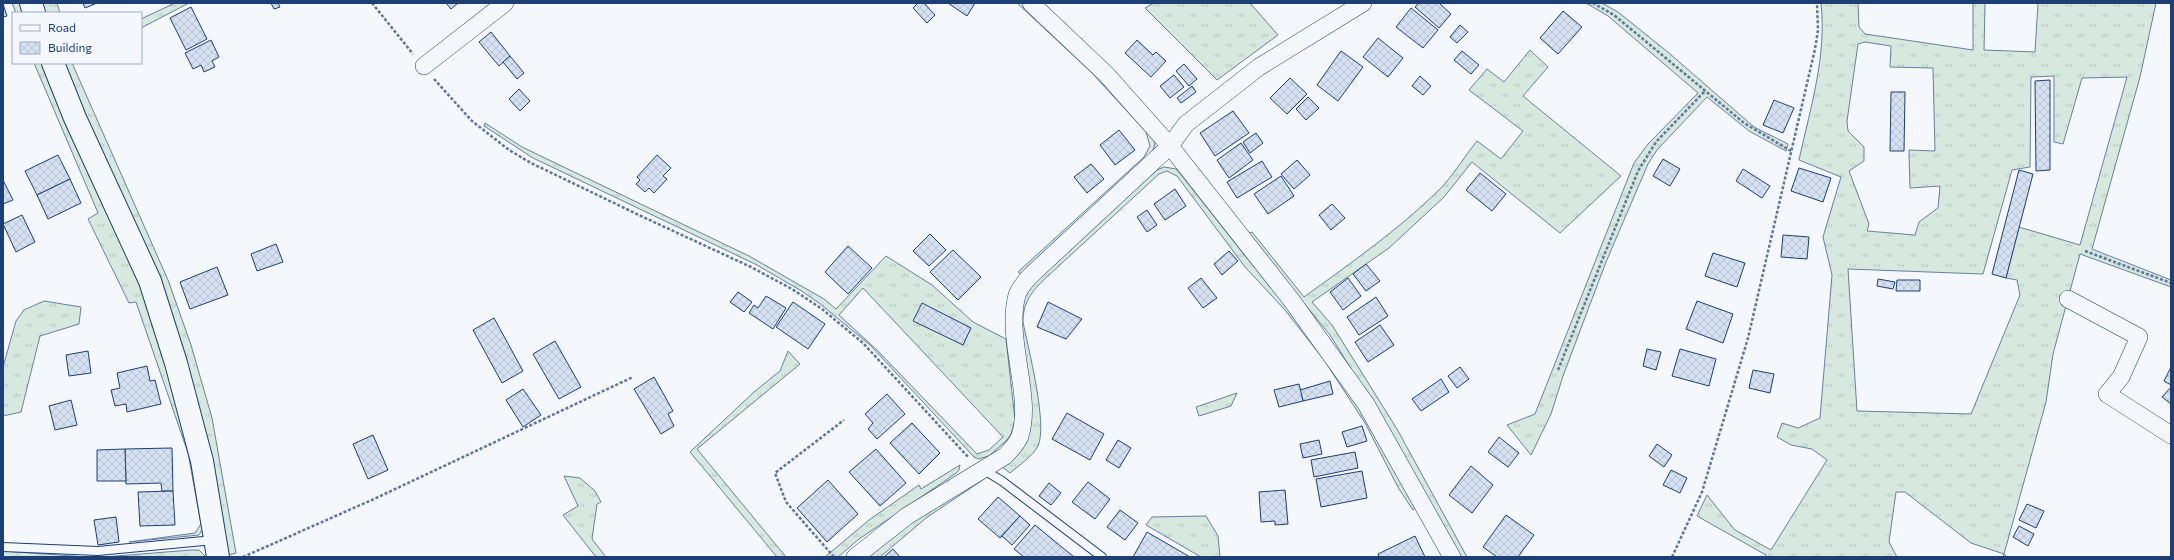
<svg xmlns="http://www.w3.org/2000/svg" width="2174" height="560" font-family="Commissioner,sans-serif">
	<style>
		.grass { fill: url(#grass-tufts); stroke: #687fa3; fill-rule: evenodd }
		.building { fill: url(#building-cross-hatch); stroke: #1d3f73 }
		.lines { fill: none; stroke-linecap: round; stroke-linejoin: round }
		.lane-casing { stroke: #1d3f73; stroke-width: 10 }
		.street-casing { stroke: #1d3f73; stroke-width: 18 }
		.secondary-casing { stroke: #1d3f73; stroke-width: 24 }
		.path { stroke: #5e769c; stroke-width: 2.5; stroke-dasharray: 3 2; stroke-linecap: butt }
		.lane { stroke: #f4f7fb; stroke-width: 8 }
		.street { stroke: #f4f7fb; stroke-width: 17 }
		.secondary { stroke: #f4f7fb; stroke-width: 22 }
	</style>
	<defs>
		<pattern id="grass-tufts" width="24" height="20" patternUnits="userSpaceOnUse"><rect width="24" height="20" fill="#d7e8df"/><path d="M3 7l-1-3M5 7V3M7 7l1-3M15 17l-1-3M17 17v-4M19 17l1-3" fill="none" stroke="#b8c8c3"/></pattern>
		<pattern id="building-cross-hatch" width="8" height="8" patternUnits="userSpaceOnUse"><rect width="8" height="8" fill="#d5e0f0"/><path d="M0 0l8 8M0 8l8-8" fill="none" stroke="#b6c1d1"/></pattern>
	</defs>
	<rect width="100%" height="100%" fill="#f4f7fb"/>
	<!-- grass -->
	<g class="grass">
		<polygon points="12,3 22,3 25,13 16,13"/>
		<polygon points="41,3 57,3 60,13 44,13"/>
		<polygon points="175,3 189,3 141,28 141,19"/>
		<polygon points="1017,3 1023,3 1063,40 1153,137 1155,144 1151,156 1021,274 1018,272 1144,157 1150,146 1146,132 1092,73"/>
		<polygon points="1154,3 1250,3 1278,35 1217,80 1145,8"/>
		<polygon points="1586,3 1602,3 1618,12 1669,53 1754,127 1788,144 1786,151 1749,131 1707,97 1657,150 1648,164 1606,262 1563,376 1551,414 1531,455 1507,425 1535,414 1634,163 1648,144 1698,93 1608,16"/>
		<path d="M1821,3H1858L1859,27L1865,34L1973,50V3H1985L1984,50L2035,52L2038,3H2156L2140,77L2092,249L2171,280V287L2080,254L2053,354L2046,402L2004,554L2007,557H2003L2004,554L1971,543L1905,492H1896L1889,542L1897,557H1765L1766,555L1697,516L1707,495L1735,530L1771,550L1827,460L1812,449L1791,445L1777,437L1782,423L1798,428L1820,418L1832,275L1823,237L1841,177L1799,160C1810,109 1827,56 1821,3ZM1865,42L1891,46L1890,67L1933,68L1935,151L1909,150V153L1910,188L1940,186L1938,208L1919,222L1915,235L1867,231L1869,224L1849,171L1864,161V147L1848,131L1847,121L1858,44ZM2054,76V142L2063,144L2082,78L2127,77L2080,245L2019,227L2006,278L2017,280L2020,295L1971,414L1857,411L1848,269L1983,274L2012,170L2030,167L2031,77Z"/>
		<path d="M1530,50L1548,67L1523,96L1621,176L1560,233L1472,162L1444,197L1389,248L1312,302L1332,325L1397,429L1467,557H1461L1391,433L1330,335L1247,234L1252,232L1304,297C1351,263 1398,230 1439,190C1453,176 1464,157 1477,141L1501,159L1523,131L1469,90L1487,69L1504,82Z"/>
		<polygon points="34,63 41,63 67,128 143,283 189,444 205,525 199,535 129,542 195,533 201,524 188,453 136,302 129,303 88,219 98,213"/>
		<polygon points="62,63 72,63 168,280 191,345 212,418 236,553 229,555 227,551 207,448"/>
		<path d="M485,123L522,147L749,256L824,299L836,309L886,256L932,285L973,322L1006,339L1015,420L1011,434L1007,440L989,456L978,459L974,457L870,345L819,303L800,290L755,264L533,158L484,126ZM863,288L1003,437L989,450L977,454L878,351L839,315Z"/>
		<path d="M1164,167L1176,169L1182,176L1250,262L1290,306L1369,421L1416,507L1413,510L1399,489L1365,423L1324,360L1285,310L1245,267L1177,176L1167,171L1159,174L1049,275C1034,289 1023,300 1023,322C1028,347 1048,425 1038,446C1033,456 1018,466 1010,473L1002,467L926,518L880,557H865L903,527L1017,454L1019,321L1026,292L1034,282L1157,170Z"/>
		<polygon points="44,301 81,307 79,324 40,336 21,412 3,416 3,367 16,321 24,310"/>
		<polygon points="788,351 800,364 697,449 786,557 777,557 690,452 754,392 780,371"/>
		<polygon points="1237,393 1231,406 1199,416 1196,407"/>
		<polygon points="960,465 959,470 955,474 859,539 838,557 825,557 869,520 919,485 921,489"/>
		<polygon points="564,476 580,478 595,491 601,502 597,504 592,539 606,557 596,557 563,515 578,506"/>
		<polygon points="1206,516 1218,536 1220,557 1201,557 1146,525 1152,517"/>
		<polygon points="191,550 199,550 206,557 104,557"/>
		<polygon points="3,551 73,556 85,557 3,557"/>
	</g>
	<!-- building -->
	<g class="building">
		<polygon points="83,3 97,3 85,8"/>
		<polygon points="271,3 278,3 280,7 274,9"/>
		<polygon points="446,3 458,3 451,9"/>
		<polygon points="918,3 924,3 935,15 927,23 913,8"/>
		<polygon points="948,3 975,3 967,16"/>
		<polygon points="1419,3 1439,3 1451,14 1439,28 1415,7"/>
		<polygon points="3,4 7,16 3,17"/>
		<polygon points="191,7 207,39 186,50 170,18"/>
		<polygon points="1411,8 1438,30 1423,48 1396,27"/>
		<polygon points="1563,11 1582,27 1558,54 1540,38"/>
		<polygon points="1460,25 1468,32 1457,43 1450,37"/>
		<polygon points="491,32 510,56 499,66 479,42"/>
		<polygon points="1378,38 1403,58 1388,77 1363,57"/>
		<polygon points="211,40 219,57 212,61 215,67 204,72 201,65 193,69 185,53"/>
		<polygon points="1137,40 1153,55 1156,52 1166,61 1151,77 1125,53"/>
		<polygon points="1341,51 1363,67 1338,101 1317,85"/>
		<polygon points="1462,51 1479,65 1471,74 1454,60"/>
		<polygon points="510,56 524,73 517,79 503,62"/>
		<polygon points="1184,64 1197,79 1189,86 1176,71"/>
		<polygon points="1174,75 1184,87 1170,98 1160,86"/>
		<polygon points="1420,76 1431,86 1423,95 1412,86"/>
		<polygon points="1290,78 1307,94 1287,114 1270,98"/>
		<polygon points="2050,80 2050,170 2036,171 2035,81"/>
		<polygon points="1192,86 1196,92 1181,103 1177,98"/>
		<polygon points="519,89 530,101 520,111 509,99"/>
		<polygon points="1891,92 1905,92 1904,151 1890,151"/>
		<polygon points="1308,97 1319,108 1306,120 1296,109"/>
		<polygon points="1774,100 1794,108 1783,133 1763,125"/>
		<polygon points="1233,111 1249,133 1215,156 1200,133"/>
		<polygon points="1119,130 1135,150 1115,165 1100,145"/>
		<polygon points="1256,133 1263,143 1250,153 1243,142"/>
		<polygon points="1241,143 1253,160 1229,178 1217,160"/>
		<polygon points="58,155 70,179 37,195 25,171"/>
		<polygon points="657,155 671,168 663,176 667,179 654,193 649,188 645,192 636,184 640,180 637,177"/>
		<polygon points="1663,159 1680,169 1670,186 1653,176"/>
		<polygon points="1297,160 1310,175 1294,189 1281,174"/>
		<polygon points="1262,161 1272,177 1237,198 1227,182"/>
		<polygon points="1091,164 1104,179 1087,193 1074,177"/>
		<polygon points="1799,168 1831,178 1823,202 1791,191"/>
		<polygon points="1743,169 1770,186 1762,198 1736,181"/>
		<polygon points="2019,170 2033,174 2006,278 1992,274"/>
		<polygon points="1480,173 1506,194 1492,211 1466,190"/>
		<polygon points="1281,176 1294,196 1268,214 1254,194"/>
		<polygon points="70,179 81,203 48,219 37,195"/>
		<polygon points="3,180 13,200 3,204"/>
		<polygon points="1175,189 1186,206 1165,220 1154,204"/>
		<polygon points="1332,204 1345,218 1331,230 1319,215"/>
		<polygon points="1147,210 1157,225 1147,232 1137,217"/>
		<polygon points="22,215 35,242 16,252 3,224"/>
		<polygon points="930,234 946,250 929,266 913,251"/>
		<polygon points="1783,235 1809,237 1807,259 1781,257"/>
		<polygon points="276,244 283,262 257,271 251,254"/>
		<polygon points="848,246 872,268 848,294 825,272"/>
		<polygon points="953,250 981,277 958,300 930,272"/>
		<polygon points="1229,251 1238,261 1222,275 1214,264"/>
		<polygon points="1713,253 1745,263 1737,287 1705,276"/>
		<polygon points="1366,264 1380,281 1366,291 1353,274"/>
		<polygon points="217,267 228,295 190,309 180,282"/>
		<polygon points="1201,278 1217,298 1203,308 1188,288"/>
		<polygon points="1348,278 1361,296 1343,310 1330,292"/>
		<polygon points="1878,279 1895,282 1893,289 1877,286"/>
		<polygon points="1897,280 1920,280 1920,291 1896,291"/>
		<polygon points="738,292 752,302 744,312 730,302"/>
		<polygon points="766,296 786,308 773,329 749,313 754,305 758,308"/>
		<polygon points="1376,297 1388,316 1359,335 1347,317"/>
		<polygon points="1697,301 1733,314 1723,343 1686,329"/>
		<polygon points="793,302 825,324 808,349 776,327"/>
		<polygon points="1048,302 1082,319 1066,339 1037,327"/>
		<polygon points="922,303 971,328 963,345 913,321"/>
		<polygon points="494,318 523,371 502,383 473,330"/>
		<polygon points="1380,325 1394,345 1368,362 1355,342"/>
		<polygon points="555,341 581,387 559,399 533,354"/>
		<polygon points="1647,349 1661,352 1656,370 1643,366"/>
		<polygon points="1680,349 1716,359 1709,386 1672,376"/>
		<polygon points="88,351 91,373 69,376 66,355"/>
		<polygon points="147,366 150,381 155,380 161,404 127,412 126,404 115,406 111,390 120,388 117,373"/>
		<polygon points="1460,367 1469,379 1457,388 1448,376"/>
		<polygon points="2171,367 2171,385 2164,381"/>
		<polygon points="1753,370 1774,374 1770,393 1749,388"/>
		<polygon points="654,377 673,411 668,414 674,426 661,434 634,389"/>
		<polygon points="1441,379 1449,392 1421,411 1412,399"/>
		<polygon points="1330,381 1333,394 1303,401 1300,390"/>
		<polygon points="1299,384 1303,401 1279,407 1274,390"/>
		<polygon points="2171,387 2171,404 2162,397"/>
		<polygon points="523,389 541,415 523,427 506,400"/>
		<polygon points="887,394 905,414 877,439 868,429 873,423 865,414"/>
		<polygon points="71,400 77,425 55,430 49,406"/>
		<polygon points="1067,413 1104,434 1090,460 1052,439"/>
		<polygon points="912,423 940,453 919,474 890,443"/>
		<polygon points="1362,426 1367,441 1347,447 1342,432"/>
		<polygon points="373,435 388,470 368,479 353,444"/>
		<polygon points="1499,437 1519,453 1508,467 1488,452"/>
		<polygon points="1118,440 1131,448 1119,468 1106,460"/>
		<polygon points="1319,440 1322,454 1303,458 1300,444"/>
		<polygon points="1657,444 1672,455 1664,467 1649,456"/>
		<polygon points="172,448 173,491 162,491 161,483 126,484 125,449"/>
		<polygon points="125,449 126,481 97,481 97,450"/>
		<polygon points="876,449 906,483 880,506 849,472"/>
		<polygon points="1355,452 1358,468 1314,477 1311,460"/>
		<polygon points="1471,466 1493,485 1472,513 1449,495"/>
		<polygon points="1671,470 1687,478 1680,493 1663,485"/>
		<polygon points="1362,471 1367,498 1321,507 1316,479"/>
		<polygon points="828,480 858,514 827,542 797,508"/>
		<polygon points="1088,482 1110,499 1095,519 1072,502"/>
		<polygon points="1049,483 1061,493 1051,505 1039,496"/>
		<polygon points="1285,490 1288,524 1275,525 1275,521 1261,522 1259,492"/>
		<polygon points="173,491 175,525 140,526 138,492"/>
		<polygon points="998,497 1020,516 1000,538 978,519"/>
		<polygon points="2027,504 2044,511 2036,528 2019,520"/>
		<polygon points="1120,510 1138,523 1125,540 1107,527"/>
		<polygon points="1506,515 1534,535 1518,557 1497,557 1483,547"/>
		<polygon points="1020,516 1030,525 1012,545 1002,536"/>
		<polygon points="116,517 119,542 98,545 94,520"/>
		<polygon points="1035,525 1074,557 1024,557 1014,549"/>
		<polygon points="2019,526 2034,534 2028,546 2013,537"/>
		<polygon points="1147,532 1190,557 1133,557"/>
		<polygon points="1415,536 1425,557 1379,557 1378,554"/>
		<polygon points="893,549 900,557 884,557"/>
	</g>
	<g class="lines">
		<defs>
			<g id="lane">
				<polyline points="984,470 1002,481 1102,557"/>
				<polyline points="3,547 98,551 214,540"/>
			</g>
			<g id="street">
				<polyline points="1031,3 1106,74 1170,146 1292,301 1366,404 1452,557"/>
				<polyline points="424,66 505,3"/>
				<polyline points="2068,299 2139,337 2121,377 2107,394 2171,435"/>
				<path d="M855,557L907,516L1005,456C1011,450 1017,444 1020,436C1033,396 1005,339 1017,295C1019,289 1025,282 1029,277L1170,146L1186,124L1259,67L1363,3"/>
			</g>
			<g id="secondary">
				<polyline points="31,3 34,13"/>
				<polyline points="53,63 75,118 150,281 176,363 202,461 218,557"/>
			</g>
		</defs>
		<!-- lane casing -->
		<use href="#lane" class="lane-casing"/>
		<!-- street casing -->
		<use href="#street" class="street-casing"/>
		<!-- secondary casing -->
		<use href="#secondary" class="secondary-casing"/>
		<!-- path -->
		<g class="path">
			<polyline points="372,3 413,54"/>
			<polyline points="1593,3 1614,15 1744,123 1791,151"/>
			<polyline points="434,79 472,121 509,150 531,163 643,217 751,267 792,289 822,309 863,343 969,458"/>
			<polyline points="2085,251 2171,283"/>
			<polyline points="1558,370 1638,171 1656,142 1705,91"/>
			<polyline points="243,557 374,499 633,377"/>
			<polyline points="834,557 786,502 775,473 844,420"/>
			<polyline points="1672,557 1702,492 1748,338 1815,49 1818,30 1817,3"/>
		</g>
		<!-- lane -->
		<use href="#lane" class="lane"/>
		<!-- street -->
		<use href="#street" class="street"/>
		<!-- secondary -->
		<use href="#secondary" class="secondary"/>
	</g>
	<!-- border -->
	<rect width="2174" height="560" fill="none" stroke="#1d3f73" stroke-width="8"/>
	<!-- legend -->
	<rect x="12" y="12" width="130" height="52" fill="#f4f7fb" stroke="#9eadc5"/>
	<rect x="20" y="25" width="20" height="6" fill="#f4f7fb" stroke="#9eadc5"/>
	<text x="48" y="32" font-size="12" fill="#1d3f73">Road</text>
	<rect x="20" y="42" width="20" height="12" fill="url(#building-cross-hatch)" stroke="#9eadc5"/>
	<text x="48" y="52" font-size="12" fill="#1d3f73">Building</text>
</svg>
